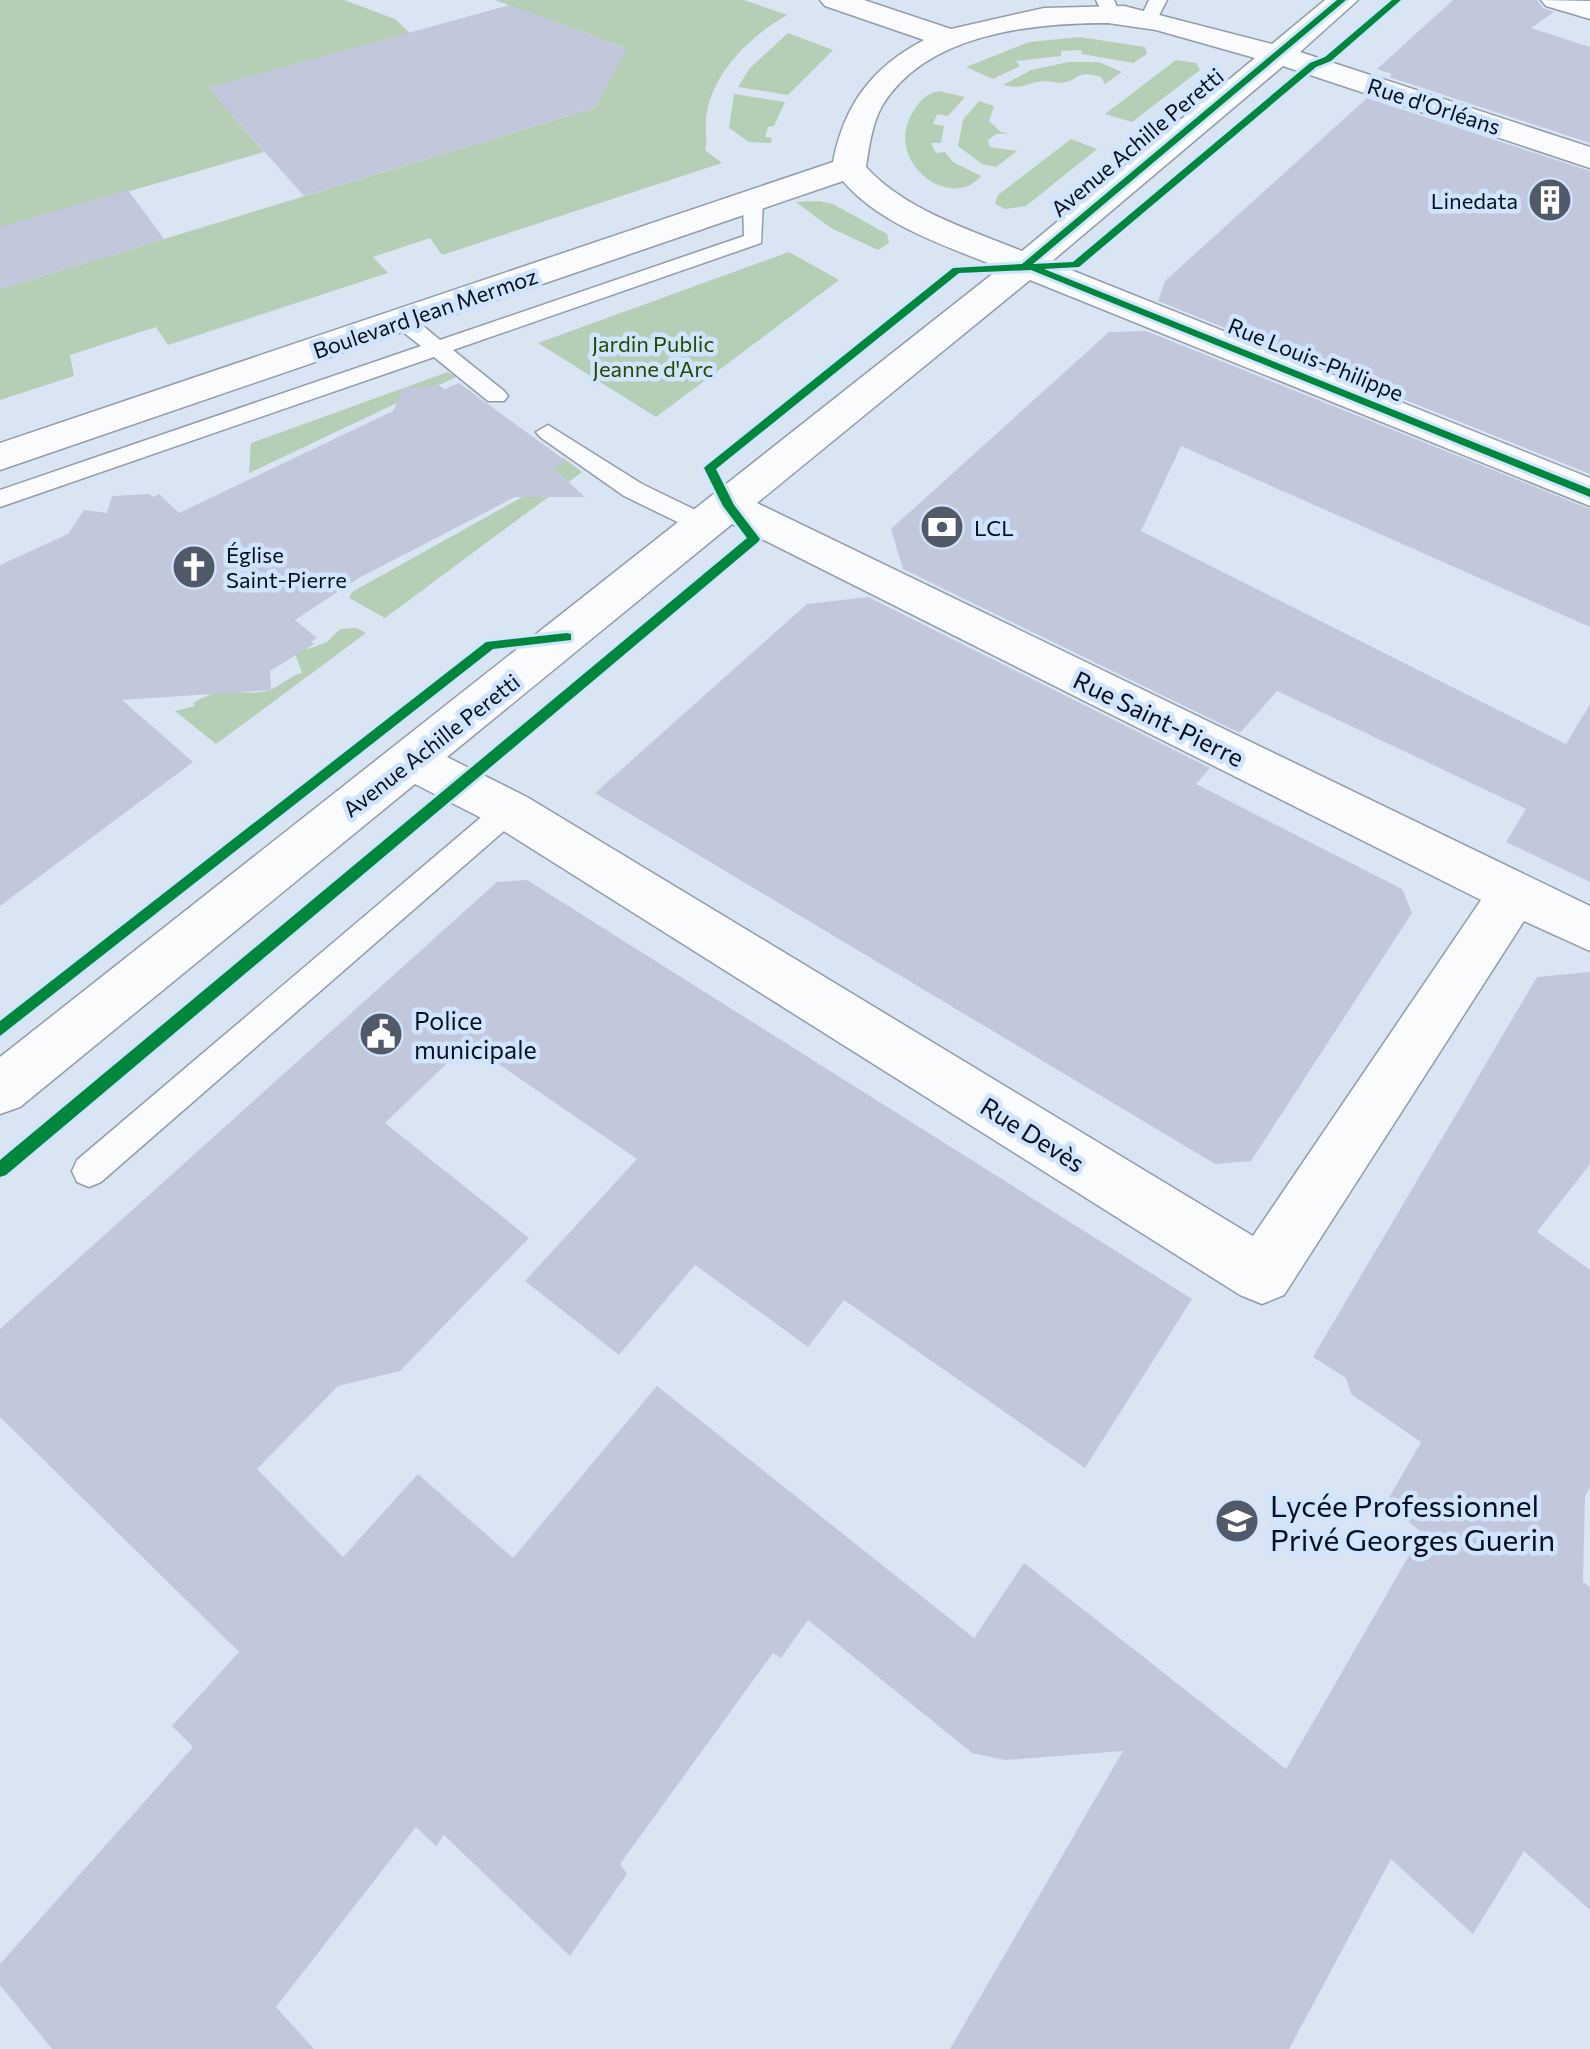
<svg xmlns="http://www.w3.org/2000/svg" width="1590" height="2049" font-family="Commissioner,sans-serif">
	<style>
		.green { fill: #b6ceb5 }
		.building { fill: #c1c8dc }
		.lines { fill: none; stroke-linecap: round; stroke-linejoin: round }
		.lane-casing { stroke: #919caa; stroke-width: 3 }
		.street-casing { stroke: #919caa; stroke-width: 3 }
		.lane { fill: #f9fbfd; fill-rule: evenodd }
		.street { fill: #f9fbfd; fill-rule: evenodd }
		.cycleway-casing { stroke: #d0e4fe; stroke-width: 6 }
		.cycleway { fill: #00873e; fill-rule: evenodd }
		.labels { text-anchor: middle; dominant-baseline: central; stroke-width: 9; stroke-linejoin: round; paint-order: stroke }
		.far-street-label { font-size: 22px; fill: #050f1d; stroke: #d0e4fe }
		.far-poi-label { font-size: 22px; fill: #050f1d; stroke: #d0e4fe; text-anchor: start }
		.far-park-label { font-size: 22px; fill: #244800; stroke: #d0e4fe }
		.street-label { font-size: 25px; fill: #050f1d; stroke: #d0e4fe }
		.poi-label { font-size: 25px; fill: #050f1d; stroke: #d0e4fe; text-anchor: start }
		.near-poi-label { font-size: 30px; fill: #050f1d; stroke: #d0e4fe; text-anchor: start }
	</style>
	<rect width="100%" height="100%" fill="#dae5f4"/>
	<!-- green -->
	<g class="green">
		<polygon points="0,0 344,0 395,19 410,33 209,88 264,152 0,229"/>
		<path d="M495,0H744L787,15C752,35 711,72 706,119C705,130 708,141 705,150L722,163L442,255L430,238L373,257L388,273L168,345L156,327L70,355L74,376L0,400V289L594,108L625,48Z"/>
		<polygon points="788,33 833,50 788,95 738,87 750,68"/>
		<polygon points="1080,37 1145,47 1147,54 1133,63 1082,54 1081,50 1061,51 1061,56 1016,61 1020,66 993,79 966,67 1029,42"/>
		<polygon points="1176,60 1196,63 1200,70 1132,122 1105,114"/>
		<path d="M1069,62H1099L1122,72L1105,84L1101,77C1074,69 1080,81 1061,83C1055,83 1050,81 1044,81C1025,83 1024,90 1003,85L1031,70Z"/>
		<path d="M939,91L965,97L948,116L937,114L933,124L944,126L941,143H931L936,153L945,152L953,162L981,176C950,213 881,160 914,110C921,100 927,93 939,91Z"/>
		<polygon points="734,94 785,102 774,126 768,127 765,137 772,138 771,143 749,142 729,128"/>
		<polygon points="979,101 994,106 989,121 1001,132 1010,133 996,134 988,140 990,147 1017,151 996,167 982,164 958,146 963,120"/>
		<polygon points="1071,139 1097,149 1026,206 1005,209 995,204 998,195"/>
		<polygon points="819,201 833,204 887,234 889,243 878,250 831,228 796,202"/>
		<polygon points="789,252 839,280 656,417 538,343"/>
		<polygon points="448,372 456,377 435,387 407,389 399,402 249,473 251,443"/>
		<polygon points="563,458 582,472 385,618 349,598 352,592 524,496 541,496 553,468 560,464 557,461"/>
		<path d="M356,628L366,633L216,744L175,711L195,706L193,703C230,681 239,699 270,690C279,687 291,675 302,673L295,653L304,646L308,649L327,642L340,629Z"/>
	</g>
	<!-- building -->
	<g class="building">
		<polygon points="1453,0 1537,0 1543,8 1554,12 1531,28 1590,47 1590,143 1389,77 1392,74 1377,69"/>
		<polygon points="510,5 627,49 594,108 304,196 208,88"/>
		<polygon points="1367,98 1590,171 1590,474 1158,301 1165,281"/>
		<polygon points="128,190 164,239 0,289 0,227"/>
		<polygon points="1146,331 1590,509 1590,627 1181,446 1141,531 1566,744 1590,704 1590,882 1506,842 1526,809 1277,691 1240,733 903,569 891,529 1109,332"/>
		<polygon points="459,383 566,461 553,468 585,497 515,497 357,579 295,620 317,638 311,642 314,644 270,671 271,690 122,700 193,762 0,906 0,565 68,534 84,510 107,513 112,496 149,494 153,497 159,494 179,513 393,411 403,389 438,385 445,389"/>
		<polygon points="868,597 1210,768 1196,784 1402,889 1412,913 1251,1161 1215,1164 595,793 807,604"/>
		<polygon points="527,880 1192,1299 1085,1468 844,1300 808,1347 695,1265 619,1355 525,1281 637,1159 468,1043 385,1123 529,1238 400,1371 338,1386 257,1469 343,1557 418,1474 513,1558 657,1386 974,1638 1024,1563 1286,1769 1422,1533 1386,1503 1421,1442 1351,1394 1346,1378 1313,1357 1537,977 1590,972 1590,1164 1537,1232 1590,1270 1590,1487 1585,1496 1583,1582 1590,1587 1590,1910 1524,1851 1473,1934 1391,1859 1289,2049 950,2049 1123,1751 1005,1760 972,1753 808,1620 781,1658 773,1653 620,1864 627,1874 570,1956 444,1835 436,1846 416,1827 276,2007 314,2049 52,2049 0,1985 0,1964 193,1747 172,1726 239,1652 0,1417 0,1329 497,882"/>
	</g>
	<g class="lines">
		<defs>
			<g id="lane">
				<polygon points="1096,0 1114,0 1120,14 1117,18 1105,18"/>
				<polygon points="1149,0 1167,0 1154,25 1148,26 1139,21"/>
				<polygon points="753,195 763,201 761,243 453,350 504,391 508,396 504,401 488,401 434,357 0,507 0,490 421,346 394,325 391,320 394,315 410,315 440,340 744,236 743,201"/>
				<polygon points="548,425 642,484 714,519 718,525 705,533 696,531 624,496 540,437 536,432"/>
				<polygon points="509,799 519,802 524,810 519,818 101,1182 89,1187 77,1182 72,1171 77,1160 499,802"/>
			</g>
			<g id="street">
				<path d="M820,0H864L951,29L1044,8L1124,6L1272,44L1325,0H1358L1300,52L1590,147V168L1283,66L1051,262L1590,478V506L1030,280L757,503L1590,906V951L1524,921L1284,1295L1262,1304L1240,1295L491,823L415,784L20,1107L0,1114V1057L1000,268C947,246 881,226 843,181L0,470V443L833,162C844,105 872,67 924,40L825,6ZM1108,23L1156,30L1255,58L1022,251C968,229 905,210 866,167C869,147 872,124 882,106C926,33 1032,23 1108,23ZM732,524L1481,900L1253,1236L527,797L447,757Z"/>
				<polygon points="1541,0 1590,1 1590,19 1546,6"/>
			</g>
		</defs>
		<!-- lane casing -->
		<use href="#lane" class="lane-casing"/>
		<!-- street casing -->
		<use href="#street" class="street-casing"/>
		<!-- lane -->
		<use href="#lane" class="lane"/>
		<!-- street -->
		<use href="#street" class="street"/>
		<defs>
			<g id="cycleway">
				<polygon points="1337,0 1346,0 1033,264 1073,262 1310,63 1325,57 1392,0 1401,0 1331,61 1316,67 1079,267 1044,269 1590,489 1590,497 1031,270 959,273 716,469 734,505 760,539 758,542 6,1175 0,1177 0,1160 747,538 723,506 704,468 706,466 953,268 1022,264"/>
				<polygon points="567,633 571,634 571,640 493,649 0,1036 0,1021 486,642"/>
			</g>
		</defs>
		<!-- cycleway casing -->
		<use href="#cycleway" class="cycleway-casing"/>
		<!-- cycleway -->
		<use href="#cycleway" class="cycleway"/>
	</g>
	<!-- icons -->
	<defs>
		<symbol id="building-disc" viewBox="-11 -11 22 22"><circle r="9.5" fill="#505a68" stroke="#d0e4fe"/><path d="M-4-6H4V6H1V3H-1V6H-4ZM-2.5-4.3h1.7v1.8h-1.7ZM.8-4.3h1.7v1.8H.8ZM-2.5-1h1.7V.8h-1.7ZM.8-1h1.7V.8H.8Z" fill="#fff"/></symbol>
		<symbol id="bank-disc" viewBox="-11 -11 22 22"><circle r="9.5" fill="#505a68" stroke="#d0e4fe"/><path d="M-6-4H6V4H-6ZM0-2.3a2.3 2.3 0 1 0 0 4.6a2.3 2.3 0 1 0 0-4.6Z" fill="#fff"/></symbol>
		<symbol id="church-disc" viewBox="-11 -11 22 22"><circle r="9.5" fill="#505a68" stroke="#d0e4fe"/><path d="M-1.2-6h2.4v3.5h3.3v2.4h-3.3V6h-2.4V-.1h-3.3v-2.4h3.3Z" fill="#fff"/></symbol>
		<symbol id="civic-disc" viewBox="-11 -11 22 22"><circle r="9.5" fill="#505a68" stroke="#d0e4fe"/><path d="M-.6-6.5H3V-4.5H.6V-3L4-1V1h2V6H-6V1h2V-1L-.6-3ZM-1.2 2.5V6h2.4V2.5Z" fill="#fff"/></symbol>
		<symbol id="school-disc" viewBox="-11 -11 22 22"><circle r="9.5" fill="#505a68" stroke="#d0e4fe"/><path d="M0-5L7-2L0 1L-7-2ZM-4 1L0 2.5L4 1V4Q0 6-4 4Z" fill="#fff"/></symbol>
	</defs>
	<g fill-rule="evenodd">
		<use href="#building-disc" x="1525" y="175" width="50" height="50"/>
		<use href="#bank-disc" x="917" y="502" width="50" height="50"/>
		<use href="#church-disc" x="169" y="542" width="50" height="50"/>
		<use href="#civic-disc" x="356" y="1009" width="50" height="50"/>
		<use href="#school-disc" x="1212" y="1496" width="50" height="50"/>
	</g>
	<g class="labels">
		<!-- far-street labels -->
		<g class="far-street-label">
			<text transform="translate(1434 106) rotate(18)">Rue d'Orléans</text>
			<text transform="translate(1137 142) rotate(-40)">Avenue Achille Peretti</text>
			<text transform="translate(425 313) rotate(-19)">Boulevard Jean Mermoz</text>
			<text transform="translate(1316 359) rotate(22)">Rue Louis-Philippe</text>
			<text transform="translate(431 745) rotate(-38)">Avenue Achille Peretti</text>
		</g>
		<!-- far-poi labels -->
		<g class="far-poi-label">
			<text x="1518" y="200" text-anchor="end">Linedata</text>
			<text x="974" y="527">LCL</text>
			<text x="226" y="554">Église<tspan x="226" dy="25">Saint-Pierre</tspan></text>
		</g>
		<!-- far-park labels -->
		<g class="far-park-label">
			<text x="653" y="343">Jardin Public<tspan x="653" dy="25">Jeanne d'Arc</tspan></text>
		</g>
		<!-- street labels -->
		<g class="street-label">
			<text transform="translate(1159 718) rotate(26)">Rue Saint-Pierre</text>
			<text transform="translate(1033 1134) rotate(32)">Rue Devès</text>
		</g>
		<!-- poi labels -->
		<g class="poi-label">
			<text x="414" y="1020">Police<tspan x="414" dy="29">municipale</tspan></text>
		</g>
		<!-- near-poi labels -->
		<g class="near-poi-label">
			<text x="1270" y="1504">Lycée Professionnel<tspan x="1270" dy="34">Privé Georges Guerin</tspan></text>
		</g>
	</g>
</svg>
